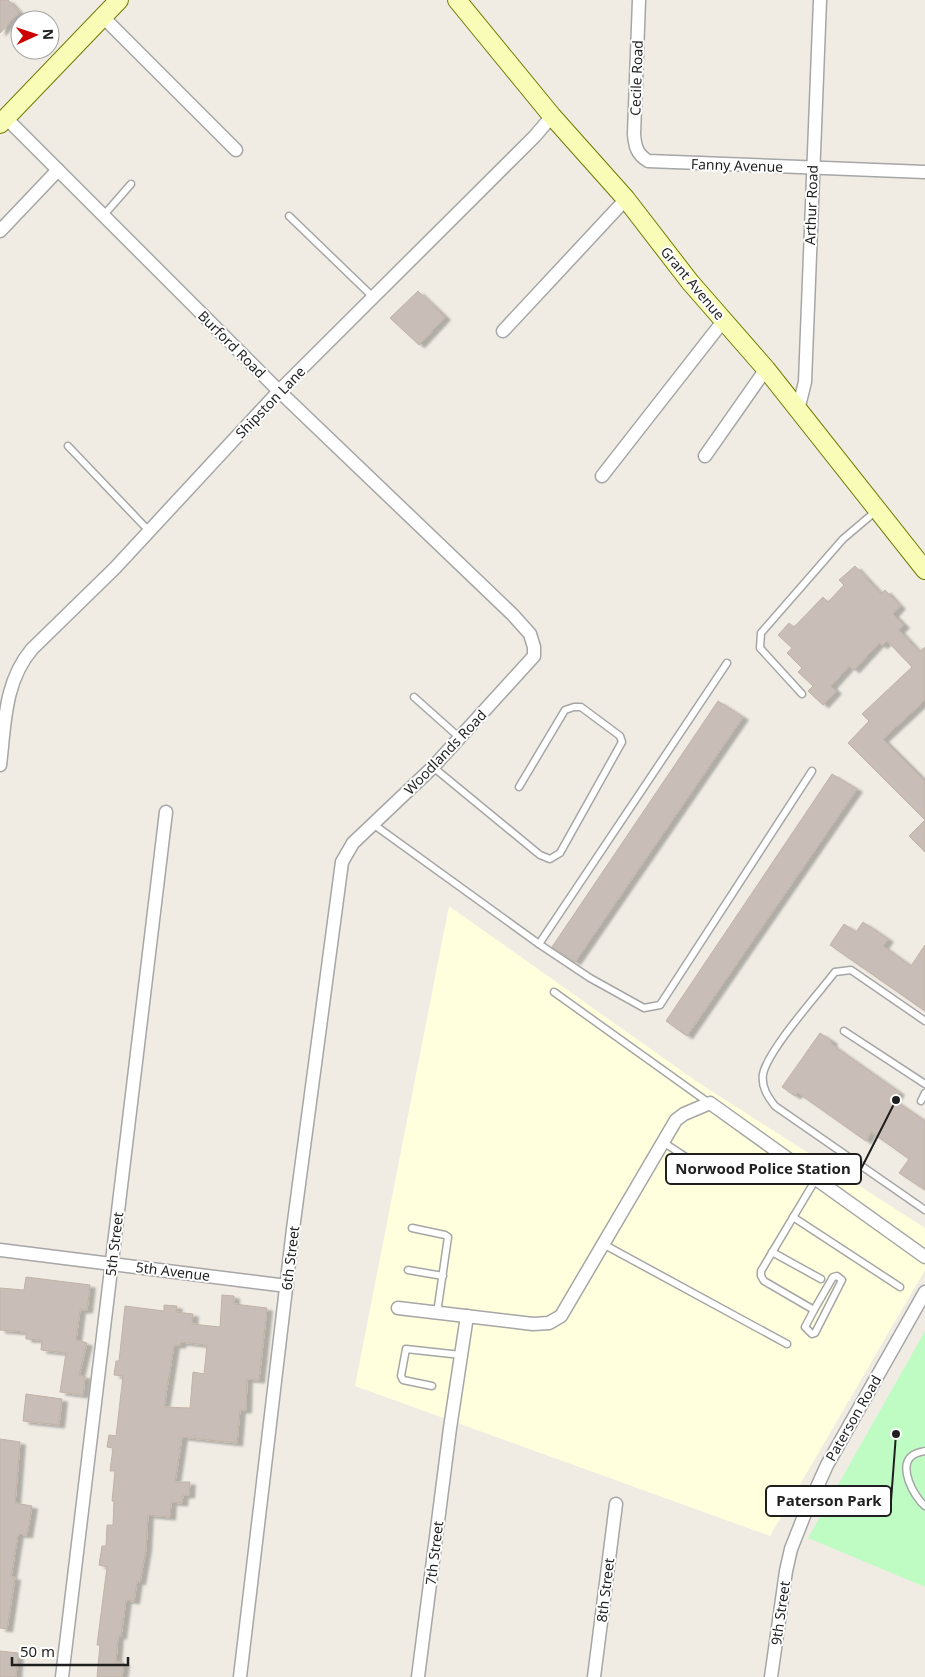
<svg xmlns="http://www.w3.org/2000/svg" width="925" height="1677" font-family="'Noto Sans',sans-serif">
	<style>
		.education { fill: #ffffde }
		.park { fill: #bffcc4 }
		.building { fill: #c8beb7; stroke: #c2b2a6; fill-rule: evenodd; filter: url(#shadow) }
		.lines { fill: none; stroke-linecap: round; stroke-linejoin: round }
		.lane-casing { stroke: #a6a6a6; stroke-width: 9 }
		.street-casing { stroke: #a6a6a6; stroke-width: 15 }
		.secondary-casing { stroke: #6e7b00; stroke-width: 20 }
		.lane { stroke: #fff; stroke-width: 6 }
		.street { stroke: #fff; stroke-width: 12 }
		.secondary { stroke: #f9fcb6; stroke-width: 18 }
		.labels { text-anchor: middle; dominant-baseline: central; stroke-width: 4; stroke-linejoin: round; paint-order: stroke }
		.street-label { font-size: 14px; fill: #1f1f1f; stroke: #fff }
		.leader { fill: none; stroke: #1f1f1f; stroke-width: 2 }
		.callout-dot { fill: #1f1f1f; stroke: #fff; stroke-width: 2 }
		.callout { fill: #fff; stroke: #1f1f1f; stroke-width: 2 }
		.callout-label { font-size: 15px; text-anchor: middle; font-weight: bold; fill: #1f1f1f }
	</style>
	<defs>
		<filter id="shadow"><feDropShadow dx="5.5" dy="3" stdDeviation="1" flood-color="#0004"/></filter>
	</defs>
	<rect width="100%" height="100%" fill="#f0ece4"/>
	<!-- education -->
	<polygon class="education" points="449,906 696,1081 925,1228 925,1270 770,1536 355,1386"/>
	<!-- park -->
	<polygon class="park" points="925,1331 925,1587 808,1538"/>
	<!-- building -->
	<g class="building">
		<polygon points="0,0 8,0 19,12 0,33"/>
		<polygon points="418,291 445,317 419,345 390,318"/>
		<polygon points="855,566 881,594 885,590 900,606 893,614 904,625 899,630 919,652 925,647 925,700 883,739 925,781 925,852 909,836 925,820 848,743 869,721 862,714 912,667 887,641 882,646 879,643 854,670 849,666 831,686 836,691 823,705 808,691 813,686 798,672 802,668 787,653 792,648 778,635 789,623 794,627 823,597 828,602 844,585 839,580"/>
		<polygon points="718,701 743,717 575,962 552,947"/>
		<polygon points="832,774 857,789 687,1036 666,1021"/>
		<polygon points="863,922 888,939 883,946 911,966 925,945 925,1011 830,945 844,924 856,932"/>
		<polygon points="820,1033 832,1041 831,1044 899,1092 894,1100 925,1121 925,1190 899,1173 909,1159 871,1132 866,1141 798,1093 795,1096 782,1087"/>
		<polygon points="26,1277 90,1285 87,1310 80,1310 76,1340 87,1343 79,1375 85,1376 83,1395 60,1392 66,1353 41,1350 42,1340 26,1339 26,1332 0,1330 0,1288 24,1290"/>
		<path d="M222,1295L234,1296V1304L267,1308L259,1380L247,1379L246,1410H240L237,1443L182,1437L175,1482H190L189,1495H183L182,1503L171,1502L170,1517L148,1515L146,1549L140,1582L137,1581L134,1601L126,1600L121,1636H118L116,1662L124,1663L122,1677H97L100,1645H97L107,1567L99,1565L102,1546H106L107,1525H113L114,1501H112L115,1471H110L113,1448L107,1447L109,1435L116,1436L123,1376L114,1375L116,1361H119L125,1306L164,1311V1305L177,1306L176,1312L193,1314L192,1324L220,1327ZM181,1342L207,1345L204,1374L193,1372L190,1408L164,1407L174,1345H180Z"/>
		<polygon points="26,1394 62,1399 59,1425 23,1421"/>
		<polygon points="0,1439 20,1442 15,1503 32,1506 27,1535 18,1534 11,1577 15,1577 7,1629 0,1628"/>
		<polygon points="0,1651 18,1653 16,1677 0,1677"/>
	</g>
	<g class="lines">
		<defs>
			<g id="lane">
				<polyline points="103,216 131,184"/>
				<polyline points="289,216 373,297"/>
				<polyline points="68,446 149,531"/>
				<polyline points="802,694 760,648 761,633 843,539 876,511"/>
				<polyline points="414,697 460,738"/>
				<polyline points="433,767 540,855 550,859 560,853 622,742 620,736 581,707 574,707 565,710 519,787"/>
				<polyline points="373,824 539,944 727,663"/>
				<polyline points="539,944 590,978 644,1008 660,1005 812,771"/>
				<polyline points="554,992 709,1103"/>
				<path d="M925,1021L851,970L835,972C818,994 768,1050 763,1074C761,1087 768,1097 775,1106L925,1210"/>
				<polyline points="844,1031 925,1084"/>
				<polyline points="921,1101 925,1093"/>
				<polyline points="663,1142 716,1177"/>
				<polyline points="793,1217 900,1287"/>
				<polyline points="412,1228 445,1235 448,1237 437,1313"/>
				<polyline points="603,1244 787,1344"/>
				<polyline points="772,1252 821,1279"/>
				<polyline points="408,1270 443,1276"/>
				<polyline points="814,1310 805,1327 812,1334 815,1333 842,1280 837,1276 833,1277 814,1310 764,1281 761,1276 761,1271 816,1179"/>
				<polyline points="432,1386 403,1380 401,1376 406,1349 461,1355"/>
				<path d="M925,1451C921,1452 916,1453 913,1455C897,1466 914,1497 925,1506"/>
			</g>
			<g id="street">
				<path d="M639,0L634,134C635,147 637,154 648,161L925,172"/>
				<polyline points="103,17 236,150"/>
				<polyline points="6,118 279,391 513,615 530,634 534,647 534,656 433,767 353,843 342,862 293,1229 240,1677"/>
				<polyline points="0,231 58,170"/>
				<polyline points="503,331 626,199"/>
				<polyline points="798,410 805,382 820,0"/>
				<polyline points="705,456 766,369"/>
				<polyline points="602,476 724,320"/>
				<path d="M0,765C5,724 4,682 32,649L115,568L279,391L535,136L552,116"/>
				<polyline points="0,1250 287,1286"/>
				<polyline points="398,1308 533,1324 549,1323 561,1316 676,1120 684,1114 710,1103 925,1257"/>
				<polyline points="62,1677 166,812"/>
				<polyline points="418,1677 450,1428 467,1316"/>
				<polyline points="594,1677 616,1504"/>
				<polyline points="771,1677 786,1571 791,1549 804,1516 827,1465 925,1292"/>
			</g>
			<g id="secondary">
				<polyline points="457,0 552,116 626,199 690,282 766,369 925,570"/>
				<polyline points="0,124 119,0"/>
			</g>
		</defs>
		<!-- lane casing -->
		<use href="#lane" class="lane-casing"/>
		<!-- street casing -->
		<use href="#street" class="street-casing"/>
		<!-- secondary casing -->
		<use href="#secondary" class="secondary-casing"/>
		<!-- lane -->
		<use href="#lane" class="lane"/>
		<!-- street -->
		<use href="#street" class="street"/>
		<!-- secondary -->
		<use href="#secondary" class="secondary"/>
	</g>
	<g class="labels">
		<!-- street labels -->
		<g class="street-label">
			<text transform="translate(636 78) rotate(-88)">Cecile Road</text>
			<text transform="translate(737 165) rotate(2)">Fanny Avenue</text>
			<text transform="translate(811 205) rotate(-88)">Arthur Road</text>
			<text transform="translate(693 283) rotate(50)">Grant Avenue</text>
			<text transform="translate(232 344) rotate(45)">Burford Road</text>
			<text transform="translate(270 402) rotate(-46)">Shipston Lane</text>
			<text transform="translate(445 752) rotate(-46)">Woodlands Road</text>
			<text transform="translate(114 1244) rotate(-83)">5th Street</text>
			<text transform="translate(290 1258) rotate(-83)">6th Street</text>
			<text transform="translate(173 1271) rotate(7)">5th Avenue</text>
			<text transform="translate(853 1418) rotate(-60)">Paterson Road</text>
			<text transform="translate(434 1553) rotate(-83)">7th Street</text>
			<text transform="translate(605 1590) rotate(-83)">8th Street</text>
			<text transform="translate(780 1613) rotate(-82)">9th Street</text>
		</g>
	</g>
	<!-- callouts -->
	<path class="leader" d="M896 1100L861 1169M896 1434L891 1501"/>
	<g class="callout-dot">
		<circle cx="896" cy="1100" r="5"/>
		<circle cx="896" cy="1434" r="5"/>
	</g>
	<g class="callout">
		<rect x="666" y="1154" width="195" height="30" rx="5"/>
		<rect x="766" y="1486" width="125" height="30" rx="5"/>
	</g>
	<g class="callout-label">
		<text x="763" y="1174">Norwood Police Station</text>
		<text x="829" y="1506">Paterson Park</text>
	</g>
	<!-- north arrow -->
	<g transform="translate(35 35) rotate(87)"><circle r="24" fill="#ffffff" stroke="#a5a5a5"/>
	<path d="M0-4L9 19L0 12L-9 19Z" fill="#cd0000"/>
	<text y="-8" font-size="14" font-weight="bold" text-anchor="middle" fill="#1f1f1f">N</text>
	</g>
	<!-- scale -->
	<path d="M12 1657v8h116v-8" fill="none" stroke="#1f1f1f" stroke-width="2.5"/>
	<text x="20" y="1657" font-size="15" fill="#1f1f1f" stroke="#ffffff" stroke-width="4" paint-order="stroke">50 m</text>
</svg>
